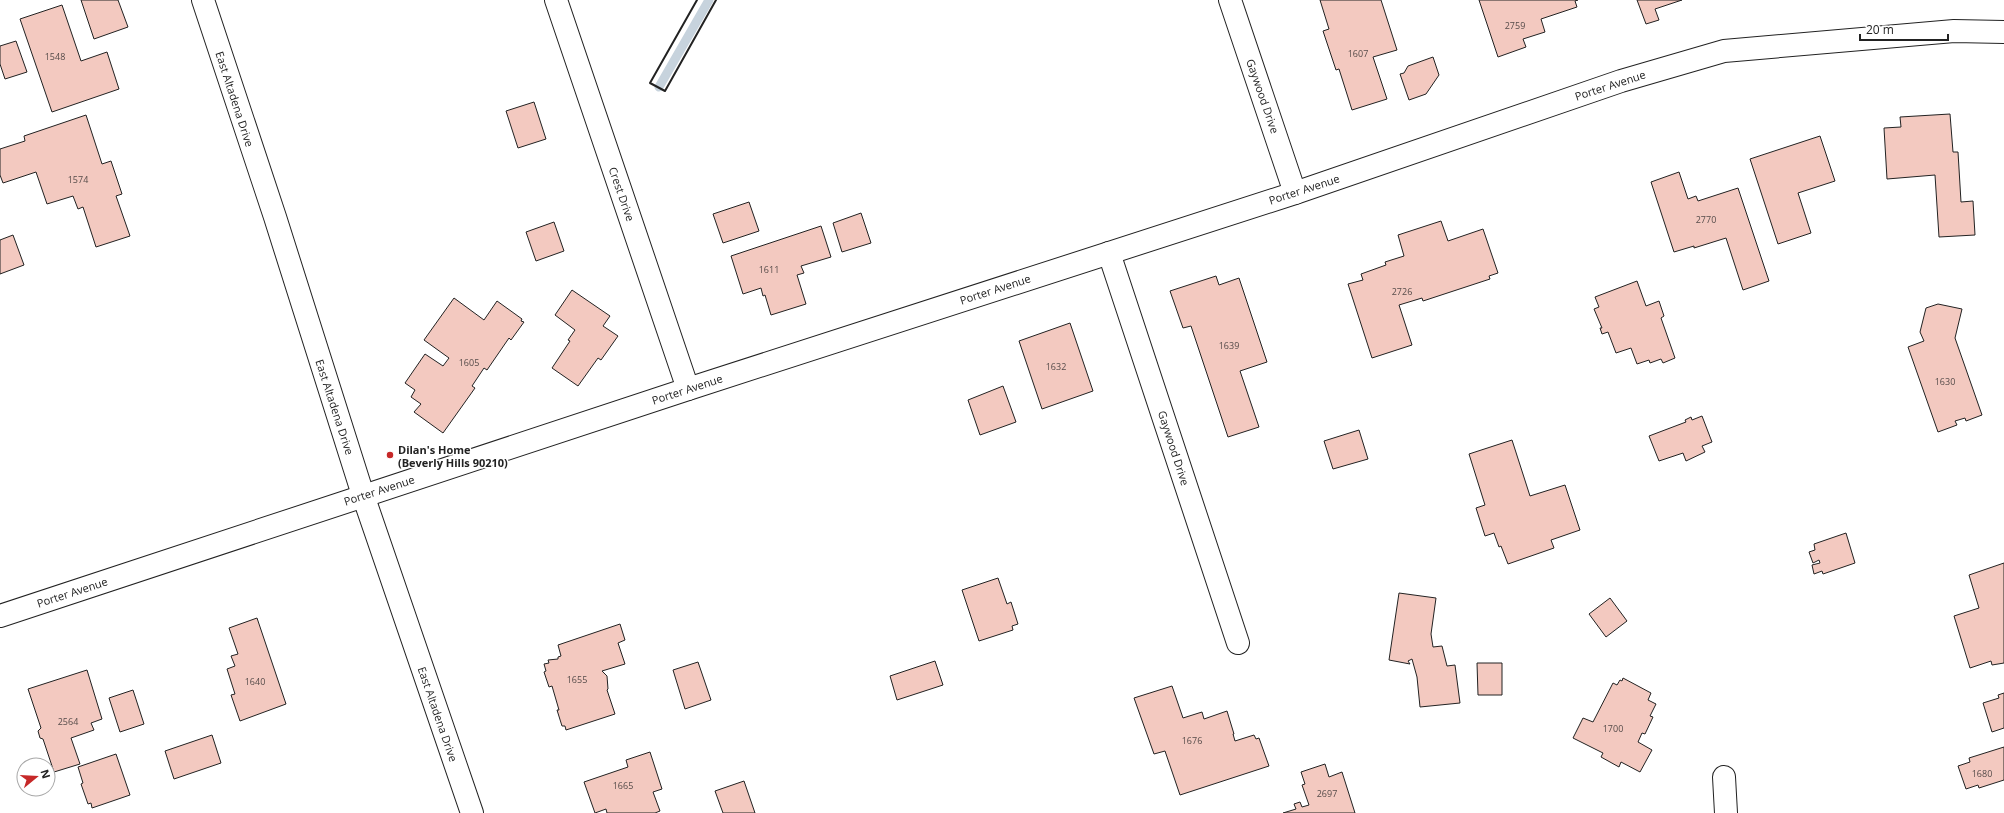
<svg xmlns="http://www.w3.org/2000/svg" width="2004" height="813" font-family="'Open Sans',sans-serif">
	<style>
		.lines { fill: none; stroke-linecap: round; stroke-linejoin: round }
		.stream { stroke: #c7d3dd; stroke-width: 9 }
		.building { fill: #f3c9c0; stroke: #222 }
		.minor-casing { stroke: #222; stroke-width: 24 }
		.major-casing { stroke: #222; stroke-width: 24 }
		.minor { stroke: #fff; stroke-width: 22 }
		.major { stroke: #fff; stroke-width: 22 }
		.wall { stroke: #222; stroke-width: 2 }
		.poi-dot { fill: #c62828; stroke: #fff; stroke-width: 1.5 }
		.labels { text-anchor: middle; dominant-baseline: central; stroke-width: 3; stroke-linejoin: round; paint-order: stroke }
		.number-label { font-size: 9px; fill: #564c4a }
		.street-label { font-size: 11px; fill: #222; stroke: #fff }
		.poi-label { font-size: 11px; font-weight: bold; fill: #222; stroke: #fff; text-anchor: start }
	</style>
	<rect width="100%" height="100%" fill="#fff"/>
	<g class="lines">
		<!-- stream -->
		<polyline class="stream" points="659,87 709,0"/>
	</g>
	<!-- building -->
	<g class="building">
		<polygon points="81,0 118,0 128,27 94,39"/>
		<polygon points="1320,0 1381,0 1397,50 1373,57 1387,99 1352,110 1339,69 1336,70 1323,31 1329,29"/>
		<polygon points="1479,0 1578,0 1575,1 1577,7 1541,19 1545,32 1523,39 1526,47 1498,57"/>
		<polygon points="1637,0 1682,0 1655,9 1659,20 1646,24"/>
		<polygon points="62,5 81,61 107,52 119,89 52,112 20,19"/>
		<polygon points="16,41 27,72 5,79 0,64 0,46"/>
		<polygon points="1433,57 1439,75 1426,94 1409,100 1400,74 1404,73 1408,66"/>
		<polygon points="534,102 546,139 518,148 506,111"/>
		<polygon points="1950,114 1953,152 1958,152 1961,202 1973,201 1975,235 1939,237 1935,175 1887,179 1884,128 1901,127 1900,117"/>
		<polygon points="86,115 102,164 111,161 122,194 116,196 130,236 96,247 83,207 78,209 73,196 47,204 36,172 3,183 0,175 0,149 25,141 24,136"/>
		<polygon points="1820,136 1835,181 1798,193 1811,233 1778,244 1750,159"/>
		<polygon points="1679,172 1688,199 1696,196 1698,201 1738,188 1769,281 1743,290 1726,238 1694,248 1694,246 1674,252 1651,182"/>
		<polygon points="749,202 759,231 723,243 713,214"/>
		<polygon points="861,213 871,243 842,252 833,223"/>
		<polygon points="1441,221 1448,241 1483,229 1498,273 1489,276 1490,279 1423,301 1422,298 1399,305 1412,345 1372,358 1348,284 1363,280 1361,274 1386,265 1385,262 1404,256 1398,235"/>
		<polygon points="554,222 564,251 536,261 526,232"/>
		<polygon points="821,226 831,257 801,266 804,273 797,275 806,304 771,315 765,295 763,296 761,288 743,294 731,256"/>
		<polygon points="13,235 24,265 0,274 0,240"/>
		<polygon points="1216,276 1219,285 1239,278 1267,362 1240,371 1259,427 1228,437 1191,326 1183,328 1170,291"/>
		<polygon points="1637,281 1646,306 1659,301 1664,316 1661,318 1675,358 1663,363 1661,359 1650,363 1649,360 1637,364 1631,348 1616,353 1608,332 1602,334 1600,328 1602,328 1594,309 1599,307 1595,297"/>
		<polygon points="572,290 610,316 603,326 618,336 601,360 598,358 578,386 552,368 570,341 568,340 575,330 555,315"/>
		<polygon points="454,298 484,320 497,301 522,319 521,321 524,322 511,340 509,338 487,370 484,368 472,386 475,388 443,433 414,412 421,404 411,397 415,390 405,383 425,354 443,366 449,358 424,340"/>
		<polygon points="1938,304 1962,309 1955,338 1982,415 1966,421 1965,418 1955,421 1957,425 1938,432 1908,347 1924,341 1920,332 1926,308"/>
		<polygon points="1070,323 1093,391 1042,409 1019,341"/>
		<polygon points="1003,386 1016,422 980,435 968,400"/>
		<polygon points="1702,416 1712,442 1702,446 1705,452 1686,461 1683,453 1659,461 1649,436 1686,422 1685,420 1691,417 1692,420"/>
		<polygon points="1359,430 1368,459 1333,469 1324,441"/>
		<polygon points="1512,440 1530,496 1565,485 1580,530 1551,540 1554,548 1508,564 1501,546 1499,547 1494,533 1485,536 1476,508 1485,505 1469,454"/>
		<polygon points="1846,533 1855,563 1823,574 1822,571 1814,574 1812,565 1820,563 1819,560 1813,563 1809,552 1815,550 1814,544"/>
		<polygon points="2004,563 2004,663 1992,665 1991,661 1970,668 1954,616 1979,608 1969,575"/>
		<polygon points="998,578 1007,604 1011,602 1018,624 1012,626 1013,630 979,641 962,590"/>
		<polygon points="1399,593 1436,598 1431,634 1433,647 1442,646 1447,666 1455,665 1460,703 1420,707 1417,677 1412,659 1408,661 1410,664 1389,660"/>
		<polygon points="1610,598 1627,621 1606,637 1589,614"/>
		<polygon points="257,618 286,704 240,721 231,695 235,694 227,669 235,666 231,656 238,654 229,628"/>
		<polygon points="620,624 625,640 618,643 625,664 602,671 607,676 608,689 607,690 615,714 566,730 565,726 562,726 557,710 559,710 552,686 549,687 544,672 546,671 544,664 549,663 548,660 558,659 558,657 561,656 558,645"/>
		<polygon points="935,661 943,685 897,700 890,676"/>
		<polygon points="698,662 711,700 685,709 673,670"/>
		<polygon points="1477,663 1502,663 1502,695 1478,695"/>
		<polygon points="87,670 102,719 91,723 94,730 71,738 80,764 54,772 43,739 40,738 38,731 41,728 28,689"/>
		<polygon points="1623,678 1651,693 1648,700 1656,704 1650,716 1653,717 1645,734 1642,733 1638,742 1652,750 1640,772 1621,762 1619,767 1601,757 1603,753 1573,738 1583,718 1593,722 1613,683 1617,685 1620,680 1622,681"/>
		<polygon points="1172,686 1183,718 1202,712 1204,719 1227,711 1234,734 1233,734 1235,741 1254,735 1256,739 1259,738 1269,766 1180,795 1165,751 1154,754 1134,698"/>
		<polygon points="133,690 144,724 120,732 109,698"/>
		<polygon points="2004,693 2004,728 1992,732 1983,703 1999,698 1998,695"/>
		<polygon points="212,735 221,763 174,779 165,751"/>
		<polygon points="2004,747 2004,780 1979,788 1978,785 1966,789 1958,766 1970,762 1969,758"/>
		<polygon points="650,752 662,789 653,792 660,811 655,813 607,813 606,809 595,813 584,782 628,767 626,760"/>
		<polygon points="116,754 130,795 92,808 91,803 88,804 81,784 83,783 78,767"/>
		<polygon points="1325,764 1329,777 1342,772 1355,813 1283,813 1296,809 1294,804 1300,802 1302,807 1309,805 1302,785 1305,784 1301,772"/>
		<polygon points="744,781 755,813 723,813 715,791"/>
	</g>
	<g class="lines">
		<defs>
			<g id="minor">
				<polyline points="556,0 688,389"/>
				<polyline points="1230,0 1295,193"/>
				<polyline points="1109,253 1238,643"/>
				<polyline points="0,616 688,389 1295,193 1621,81 1724,51 1954,31 2004,32"/>
				<polyline points="1724,777 1726,813"/>
			</g>
			<polyline id="major" points="203,0 275,217 363,495 472,813"/>
		</defs>
		<!-- minor casing -->
		<use href="#minor" class="minor-casing"/>
		<!-- major casing -->
		<use href="#major" class="major-casing"/>
		<!-- minor -->
		<use href="#minor" class="minor"/>
		<!-- major -->
		<use href="#major" class="major"/>
		<!-- wall -->
		<polyline class="wall" points="697,0 650,83 665,91 716,0"/>
	</g>
	<!-- markers -->
	<circle class="poi-dot" cx="390" cy="455" r="4"/>
	<g class="labels">
		<!-- number labels -->
		<g class="number-label">
			<text x="1515" y="25">2759</text>
			<text x="1358" y="53">1607</text>
			<text x="55" y="56">1548</text>
			<text x="78" y="179">1574</text>
			<text x="1706" y="219">2770</text>
			<text x="769" y="269">1611</text>
			<text x="1402" y="291">2726</text>
			<text x="1229" y="345">1639</text>
			<text x="469" y="362">1605</text>
			<text x="1056" y="366">1632</text>
			<text x="1945" y="381">1630</text>
			<text x="577" y="679">1655</text>
			<text x="255" y="681">1640</text>
			<text x="68" y="721">2564</text>
			<text x="1613" y="728">1700</text>
			<text x="1192" y="740">1676</text>
			<text x="1982" y="773">1680</text>
			<text x="623" y="785">1665</text>
			<text x="1327" y="793">2697</text>
		</g>
		<!-- street labels -->
		<g class="street-label">
			<text transform="translate(1610 85) rotate(-18)">Porter Avenue</text>
			<text transform="translate(1263 96) rotate(71)">Gaywood Drive</text>
			<text transform="translate(235 99) rotate(72)">East Altadena Drive</text>
			<text transform="translate(1304 189) rotate(-18)">Porter Avenue</text>
			<text transform="translate(622 194) rotate(71)">Crest Drive</text>
			<text transform="translate(995 289) rotate(-18)">Porter Avenue</text>
			<text transform="translate(687 389) rotate(-18)">Porter Avenue</text>
			<text transform="translate(335 407) rotate(72)">East Altadena Drive</text>
			<text transform="translate(1174 448) rotate(72)">Gaywood Drive</text>
			<text transform="translate(379 490) rotate(-18)">Porter Avenue</text>
			<text transform="translate(72 592) rotate(-18)">Porter Avenue</text>
			<text transform="translate(438 714) rotate(71)">East Altadena Drive</text>
		</g>
		<!-- poi labels -->
		<g class="poi-label">
			<text x="398" y="449">Dilan's Home<tspan x="398" dy="13">(Beverly Hills 90210)</tspan></text>
		</g>
	</g>
	<!-- north arrow -->
	<g transform="translate(36 777) rotate(72)"><circle r="19" fill="#ffffff" stroke="#a7a7a7"/>
	<path d="M0-3L7 15L0 10L-7 15Z" fill="#c62828"/>
	<text y="-6" font-size="11" font-weight="bold" text-anchor="middle" fill="#222222">N</text>
	</g>
	<!-- scale -->
	<path d="M1860 34v6h88v-6" fill="none" stroke="#222222" stroke-width="2"/>
	<text x="1866" y="34" font-size="12" fill="#222222" stroke="#ffffff" stroke-width="3" paint-order="stroke">20 m</text>
</svg>
